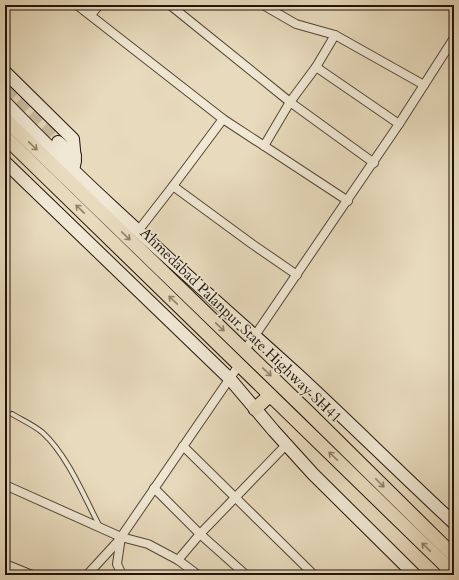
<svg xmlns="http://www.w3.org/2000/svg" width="459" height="580" font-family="Cardo,serif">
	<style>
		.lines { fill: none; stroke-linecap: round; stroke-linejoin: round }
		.secondary-tunnel { stroke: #cabda2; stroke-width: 12; stroke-dasharray: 12 6; stroke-linecap: butt }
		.lane-casing { stroke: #524538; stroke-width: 6 }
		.street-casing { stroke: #524538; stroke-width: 10 }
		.secondary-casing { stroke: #20130c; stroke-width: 14 }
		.primary-casing { stroke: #20130c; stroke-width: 15 }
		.lane { stroke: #f0e8d4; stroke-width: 4 }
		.street { stroke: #f0e8d4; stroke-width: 8 }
		.secondary { stroke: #f0e8d4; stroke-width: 12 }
		.primary { stroke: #e8dbbd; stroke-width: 13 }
		.oneway { stroke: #8e816d }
		.labels { text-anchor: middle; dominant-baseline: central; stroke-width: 3.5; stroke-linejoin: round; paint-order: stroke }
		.street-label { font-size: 15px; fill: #20130c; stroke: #f0e8d4 }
	</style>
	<rect width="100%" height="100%" fill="#e8dbbd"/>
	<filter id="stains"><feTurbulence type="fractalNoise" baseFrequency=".005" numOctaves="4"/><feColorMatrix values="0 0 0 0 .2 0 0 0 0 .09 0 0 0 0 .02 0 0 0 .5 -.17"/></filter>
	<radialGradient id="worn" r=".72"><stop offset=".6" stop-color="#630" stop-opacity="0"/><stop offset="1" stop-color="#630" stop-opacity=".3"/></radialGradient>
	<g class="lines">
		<!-- secondary-tunnel -->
		<polyline class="secondary-tunnel" points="5,89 58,142"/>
		<defs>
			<path id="lane" d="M12,414C22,420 34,425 43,433C67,455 84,496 99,525"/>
			<g id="street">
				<polyline points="77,5 223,119 348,201"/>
				<polyline points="170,5 290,102 374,163"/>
				<polyline points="263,5 296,24 335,35 424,85"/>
				<polyline points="91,15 99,5"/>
				<polyline points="316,67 399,124"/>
				<polyline points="264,146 290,102 316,67 335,35"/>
				<polyline points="173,186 252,244 297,275"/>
				<polyline points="138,231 173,186 223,119"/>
				<polyline points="245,350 399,124 454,38"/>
				<polyline points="183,446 311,572"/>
				<polyline points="5,485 121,537 148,544 178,560 198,575"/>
				<polyline points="154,488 200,534 246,575"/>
				<polyline points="178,560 200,534 286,445"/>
				<polyline points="5,564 32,575"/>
				<polyline points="87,575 121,538"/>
				<polyline points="122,575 117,564 121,537 239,365"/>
			</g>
			<g id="secondary">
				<polyline points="5,72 73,139 75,161 73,170"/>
				<path d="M5,102C97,198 198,284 297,374C350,423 401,474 454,523"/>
				<polyline points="58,142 75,156"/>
				<polyline points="5,162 230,379 274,431 313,474 415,575"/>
			</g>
			<g id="primary">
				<polyline points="5,119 309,413 454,556"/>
				<polyline points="5,137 454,574"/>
				<polyline points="255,409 270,395"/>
			</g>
		</defs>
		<!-- lane casing -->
		<use href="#lane" class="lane-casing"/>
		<!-- street casing -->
		<use href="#street" class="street-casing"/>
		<!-- secondary casing -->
		<use href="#secondary" class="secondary-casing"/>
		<!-- primary casing -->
		<use href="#primary" class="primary-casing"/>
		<!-- lane -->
		<use href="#lane" class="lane"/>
		<!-- street -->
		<use href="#street" class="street"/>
		<!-- secondary -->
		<use href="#secondary" class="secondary"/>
		<!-- primary -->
		<use href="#primary" class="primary"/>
	</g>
	<!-- one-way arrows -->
	<defs><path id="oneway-shaft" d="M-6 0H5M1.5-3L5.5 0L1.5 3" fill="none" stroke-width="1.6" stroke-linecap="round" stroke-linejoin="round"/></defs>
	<g class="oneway">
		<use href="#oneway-shaft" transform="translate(33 146) rotate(44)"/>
		<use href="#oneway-shaft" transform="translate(80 209) rotate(-136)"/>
		<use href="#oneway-shaft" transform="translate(126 236) rotate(44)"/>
		<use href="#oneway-shaft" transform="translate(173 300) rotate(-136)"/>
		<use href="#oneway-shaft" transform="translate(220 327) rotate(44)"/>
		<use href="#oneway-shaft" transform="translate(267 372) rotate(44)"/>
		<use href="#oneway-shaft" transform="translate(333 456) rotate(-136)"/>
		<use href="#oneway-shaft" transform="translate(380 483) rotate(45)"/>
		<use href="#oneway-shaft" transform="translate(426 547) rotate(-136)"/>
	</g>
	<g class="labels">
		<!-- street labels -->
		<g class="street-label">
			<text transform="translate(241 325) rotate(44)">Ahmedabad Palanpur State Highway SH41</text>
		</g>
	</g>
	<!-- margin -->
	<rect width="459" height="580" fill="none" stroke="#e8dbbd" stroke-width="20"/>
	<rect x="6" y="6" width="447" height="568" fill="none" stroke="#20130c" stroke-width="2"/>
	<rect x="10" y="10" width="439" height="560" fill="none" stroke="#20130c"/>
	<rect width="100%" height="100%" filter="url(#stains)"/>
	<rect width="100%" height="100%" fill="url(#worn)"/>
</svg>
